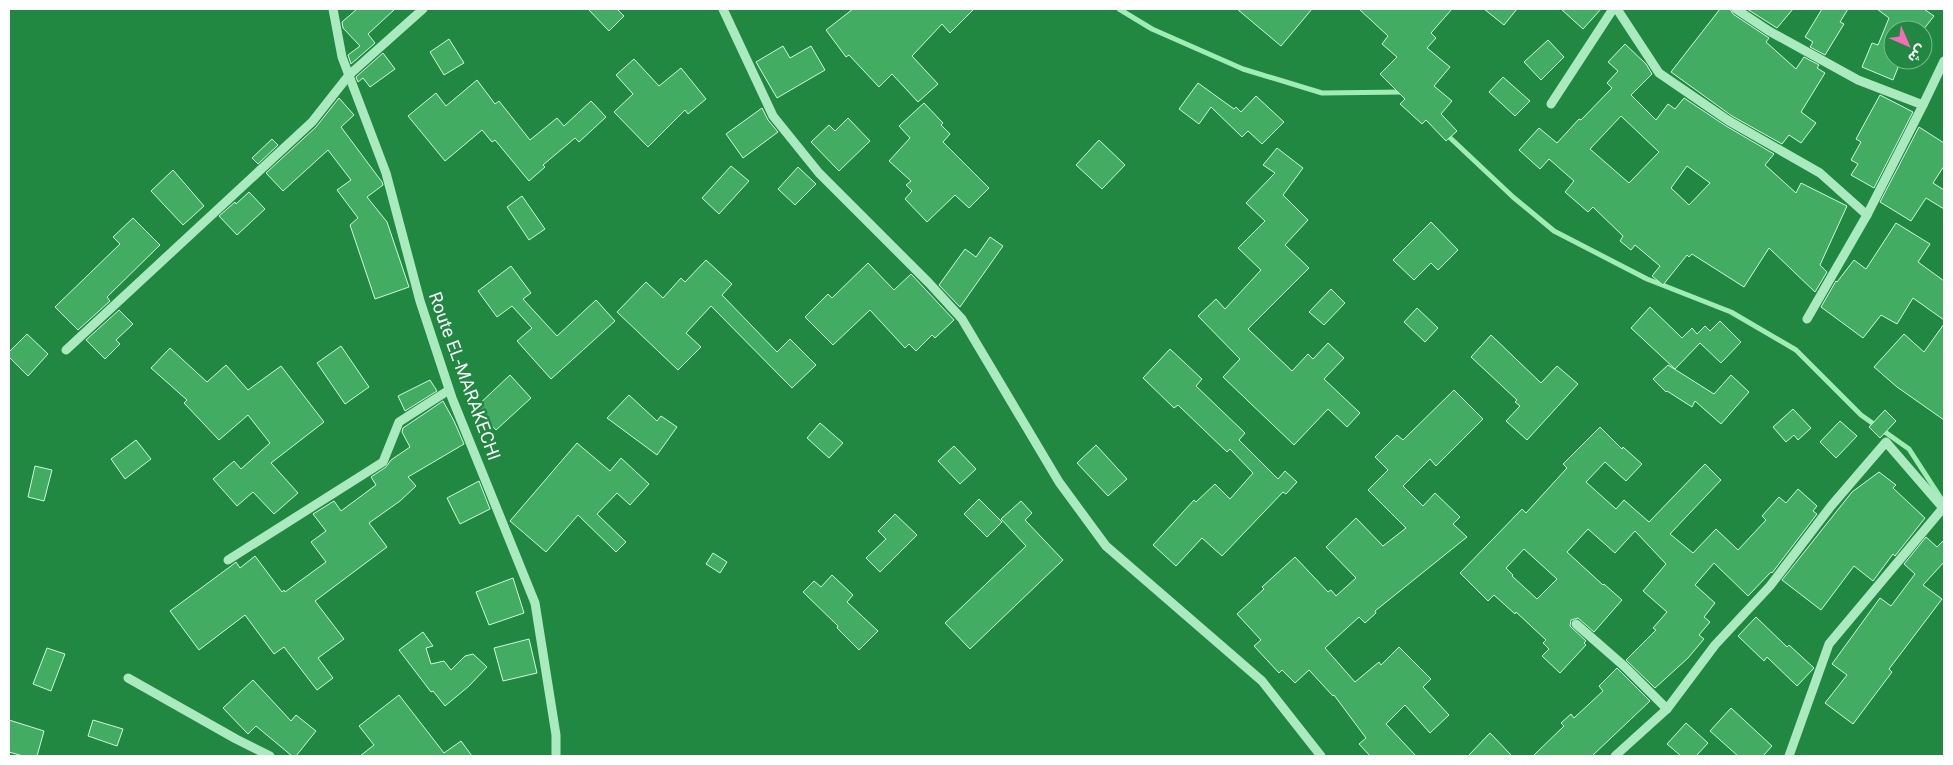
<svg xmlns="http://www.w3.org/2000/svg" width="1953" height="765" font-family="Roboto,'Noto Sans Arabic',sans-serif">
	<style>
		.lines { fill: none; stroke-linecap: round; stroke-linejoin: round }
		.stream { stroke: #9fecb5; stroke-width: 5 }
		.building { fill: #41ac62; stroke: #d0f8dc; fill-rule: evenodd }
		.minor { stroke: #abeabe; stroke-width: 9 }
		.labels { text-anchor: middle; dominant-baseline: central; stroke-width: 5; stroke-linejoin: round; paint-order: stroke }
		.street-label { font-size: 18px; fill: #fff; stroke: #208841 }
	</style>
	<rect width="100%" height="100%" fill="#208841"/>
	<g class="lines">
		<!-- stream -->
		<g class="stream">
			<polyline points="1119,9 1152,29 1243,69 1322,93 1403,92"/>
			<polyline points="1445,133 1513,197 1554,231 1647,279 1731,312 1796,350 1861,415 1909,449 1944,503"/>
		</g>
	</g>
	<!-- building -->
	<g class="building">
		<polygon points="357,9 395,9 368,34 375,43 351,64 348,55 360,46 343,28 342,22"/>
		<polygon points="588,9 617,9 624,16 609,31"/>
		<polygon points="853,9 974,9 950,33 942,24 912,56 938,84 918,102 892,74 879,87 849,55 846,57 826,30"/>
		<polygon points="1237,9 1312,9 1281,46"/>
		<polygon points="1359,9 1452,9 1431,33 1436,38 1427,48 1450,67 1434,86 1452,101 1441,114 1457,131 1446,141 1426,120 1422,124 1400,104 1405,99 1380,74 1397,57 1382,44 1388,36"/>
		<polygon points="1484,9 1517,9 1504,25"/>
		<polygon points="1561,9 1601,9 1583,29"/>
		<polygon points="1720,9 1730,9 1733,14 1769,38 1766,42 1796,69 1804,57 1819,65 1817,68 1825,73 1801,112 1816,123 1801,143 1789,135 1782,144 1732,116 1671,72"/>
		<polygon points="1747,9 1793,9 1777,28"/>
		<polygon points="1822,9 1848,9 1840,22 1844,24 1825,55 1810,47 1813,42 1805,37"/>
		<polygon points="1877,9 1924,9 1934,16 1923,30 1893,30 1893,60 1901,60 1893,80 1862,67 1872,43 1878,45 1889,18"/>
		<polygon points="449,39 464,63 444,75 430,52"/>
		<polygon points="1548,40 1564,57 1541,80 1524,62"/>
		<path d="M1625,44L1646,64L1652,74L1631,95L1656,120L1668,104L1675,109L1684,98L1726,126L1774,154L1765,165L1796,193L1801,183L1847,206L1820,265L1827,272L1815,292L1769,248L1744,287L1692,254L1689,257L1687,255L1663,285L1652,276L1660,266L1635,245L1631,250L1620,241L1623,236L1593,207L1588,212L1565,192L1574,181L1549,159L1540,169L1519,150L1539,128L1557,143L1579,119L1581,120L1612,88L1607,83L1618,71L1608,62ZM1621,116L1659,152L1629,183L1590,149ZM1687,166L1710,183L1689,205L1671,188Z"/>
		<polygon points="783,46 790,58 811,46 825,70 777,98 756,62"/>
		<polygon points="383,53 395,69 370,87 363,78 358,82 356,77"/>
		<polygon points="634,59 659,86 681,68 706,99 688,114 685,110 648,147 614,112 633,94 616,75"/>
		<polygon points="1503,77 1530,101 1515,116 1489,92"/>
		<polygon points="477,80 495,104 499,101 530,140 557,118 564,126 591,101 606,117 579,142 575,138 543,165 545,167 529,181 495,140 492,142 482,130 445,161 408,116 436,93 446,106"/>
		<polygon points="1198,83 1234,109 1236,107 1241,112 1256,96 1284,122 1262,144 1248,131 1242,137 1211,107 1199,124 1179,109"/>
		<polygon points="1880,95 1913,112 1874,188 1851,175 1858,164 1851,160 1861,142 1856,139"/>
		<polygon points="339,98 354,115 341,127 382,182 383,185 367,197 387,222 409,287 375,299 350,225 358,218 337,190 351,180 328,150 283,191 266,173 316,127"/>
		<polygon points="924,103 943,123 941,125 950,134 943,142 989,188 969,208 955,195 927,222 905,199 912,191 906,185 911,181 889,161 910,138 899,126"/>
		<polygon points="762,108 768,120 778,132 743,158 726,134"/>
		<polygon points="848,118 870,141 839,171 811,142 829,125 835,131"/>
		<polygon points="1919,127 1944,143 1944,166 1933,183 1944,190 1944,209 1926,198 1911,221 1880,202"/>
		<polygon points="272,139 278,145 258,164 252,158"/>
		<polygon points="1099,140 1125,165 1102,189 1076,165"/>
		<polygon points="1277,148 1303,168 1283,195 1308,220 1285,245 1309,268 1248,329 1292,371 1308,354 1313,359 1328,343 1344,358 1324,379 1360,413 1347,427 1328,409 1294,445 1223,377 1240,359 1198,316 1216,299 1225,309 1261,270 1238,248 1265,221 1246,203 1275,173 1263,165"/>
		<polygon points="731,166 749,181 719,214 702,198"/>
		<polygon points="798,167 816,184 795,205 778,189"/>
		<polygon points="173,170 204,206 183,225 151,191"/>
		<polygon points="249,192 265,209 237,235 219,216 235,202 236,204"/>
		<polygon points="522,196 545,229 529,240 507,207"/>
		<polygon points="133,218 160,245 107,297 110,301 78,330 55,307 120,244 113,237"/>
		<polygon points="1431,222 1458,250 1438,270 1431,263 1414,280 1393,260"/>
		<polygon points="1896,223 1930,244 1918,262 1944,281 1944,320 1913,298 1897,324 1881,315 1863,338 1821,307 1836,281 1837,282 1854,260 1866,269"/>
		<polygon points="990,237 1003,246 960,307 939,285 965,249 976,257"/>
		<polygon points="706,260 732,284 722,295 777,352 790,339 816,365 792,388 711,306 686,333 701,347 678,370 617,312 646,282 663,298 681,278 685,282"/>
		<polygon points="868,263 894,290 911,274 954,320 935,338 932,335 916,351 909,344 905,348 870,310 833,345 805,317 828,294 832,298"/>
		<polygon points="511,266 531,293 523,299 557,336 596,300 615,321 551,379 517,341 532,328 512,306 497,317 478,291"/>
		<polygon points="1331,289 1345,303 1324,325 1309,312"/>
		<polygon points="1650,307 1682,338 1692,328 1697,334 1705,326 1710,331 1720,321 1741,342 1721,363 1700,343 1675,369 1631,328"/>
		<polygon points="1417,308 1438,328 1425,342 1404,322"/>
		<polygon points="119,310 133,324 116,340 120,344 105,359 86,340"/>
		<polygon points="1944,324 1944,420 1897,387 1874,367 1904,334 1924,352"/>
		<polygon points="27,334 48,354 28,376 9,357 9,352"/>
		<polygon points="1491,335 1541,383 1557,366 1578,384 1527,440 1506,421 1520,406 1515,402 1517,400 1471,357"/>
		<polygon points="341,346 369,387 345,404 317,363"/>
		<polygon points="170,348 207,382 226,365 248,390 281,366 324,422 271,463 298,493 274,514 253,492 237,506 213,479 234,461 241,469 270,443 248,415 219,440 184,403 187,400 151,368"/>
		<polygon points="1170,349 1202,379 1196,386 1245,433 1239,440 1278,479 1285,471 1297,482 1286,494 1283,492 1222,556 1202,538 1176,566 1153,545 1194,500 1196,502 1215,484 1230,499 1253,473 1230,449 1227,452 1178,405 1174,408 1143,378"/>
		<polygon points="1668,365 1714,394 1731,375 1749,392 1721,424 1695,401 1692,407 1667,391 1666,392 1653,379"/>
		<polygon points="510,375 531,398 496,430 475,408"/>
		<polygon points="430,380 437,391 405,411 398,396"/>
		<polygon points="1454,390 1483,419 1436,466 1430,459 1403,486 1423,506 1435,493 1460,517 1453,524 1467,537 1375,611 1376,613 1365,623 1359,617 1325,648 1355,682 1379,662 1381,665 1399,647 1431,679 1423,687 1449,715 1430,733 1405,705 1386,724 1416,756 1370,756 1359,744 1366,738 1334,695 1333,696 1309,670 1295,683 1282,670 1279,673 1254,646 1261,640 1237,614 1264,589 1262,587 1295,557 1328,592 1331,590 1336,596 1356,578 1326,547 1356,518 1383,546 1406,528 1368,490 1388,470 1375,457 1397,435 1403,440"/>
		<polygon points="629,395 657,421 661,416 677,427 657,455 607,418"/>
		<polygon points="443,401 454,421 464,444 408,477 416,486 400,501 369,523 387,547 315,601 344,639 318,658 333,678 317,690 284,647 274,654 245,615 199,650 170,611 231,566 236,562 240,568 255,556 282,592 284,590 285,592 326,562 311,542 326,531 313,514 334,501 341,511 376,485 371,477 386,467 391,460 410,447 402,432 403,428"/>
		<polygon points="1793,409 1811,428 1798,440 1794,435 1786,442 1773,427"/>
		<polygon points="1885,410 1896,421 1880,438 1869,427"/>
		<polygon points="1840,421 1857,436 1836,458 1820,442"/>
		<polygon points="820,423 843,443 829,458 807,438"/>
		<path d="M1600,427L1622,449L1623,447L1642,464L1626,481L1605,462L1586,482L1616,509L1624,500L1649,522L1705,464L1721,480L1670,534L1693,553L1716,529L1738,550L1766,520L1762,516L1779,497L1786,503L1798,489L1817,506L1813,511L1817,514L1772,573L1771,572L1748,596L1714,563L1695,585L1715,603L1704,617L1710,622L1699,635L1704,639L1688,658L1655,688L1626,660L1656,630L1653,628L1667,612L1643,591L1666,564L1635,531L1615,553L1588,529L1567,552L1603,585L1604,584L1622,600L1594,632L1578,618L1571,620L1570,626L1586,641L1584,643L1586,645L1560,673L1542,656L1549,649L1543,643L1546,640L1516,612L1515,614L1494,595L1488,601L1460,573L1522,509L1526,513L1567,468L1563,464ZM1524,549L1557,579L1537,599L1512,576L1513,575L1506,568Z"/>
		<polygon points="136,440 151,459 125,479 111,459"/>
		<polygon points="577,443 610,471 621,458 649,484 630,505 617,493 597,514 626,542 616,552 578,515 546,552 510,521"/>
		<polygon points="1096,445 1127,479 1108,496 1077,463"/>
		<polygon points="954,446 976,469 960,484 938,461"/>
		<polygon points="35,466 52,470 44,501 28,497"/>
		<polygon points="1879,472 1896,485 1893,488 1925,518 1895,556 1893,554 1873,581 1854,566 1821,610 1782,580 1852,492"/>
		<polygon points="479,481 490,509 460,524 447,498"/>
		<polygon points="979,499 1002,522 987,537 964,514"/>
		<polygon points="1021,501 1032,513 1025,520 1063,560 970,649 945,623 1026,546 1001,519"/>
		<polygon points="895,514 917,535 880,572 866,558 886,539 878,531"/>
		<polygon points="1926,537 1937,547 1944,540 1944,562 1923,585 1942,599 1889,669 1892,672 1853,724 1825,703 1847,675 1832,664 1880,598 1891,606 1915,574 1904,564"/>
		<polygon points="713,553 727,562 720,573 706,564"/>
		<polygon points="832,575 853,595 847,602 878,631 859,650 837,628 838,626 803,592 814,581 821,587"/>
		<polygon points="513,578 524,613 489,625 476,592"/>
		<polygon points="1756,617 1787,647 1789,645 1814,668 1797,686 1767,657 1764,661 1738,636"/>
		<polygon points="423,632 433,646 426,648 431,664 444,661 451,670 465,656 473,654 487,667 469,686 445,706 433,691 431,692 399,650"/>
		<polygon points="529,639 537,673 503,681 494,648"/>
		<polygon points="47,648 65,654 51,691 33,684"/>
		<polygon points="1617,668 1650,701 1592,756 1533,756 1564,726 1561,723 1571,714 1574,718 1603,691 1599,686"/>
		<polygon points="253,680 291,721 296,715 316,731 296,756 292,756 256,726 248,734 223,708"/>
		<polygon points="399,695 444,753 461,741 472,756 360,756 374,745 359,726"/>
		<polygon points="1731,708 1772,746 1763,756 1738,756 1710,731"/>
		<polygon points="9,720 44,731 37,756 23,756 9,752"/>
		<polygon points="93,720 123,729 117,746 88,736"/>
		<polygon points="1686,723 1708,743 1696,756 1681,756 1667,744"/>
		<polygon points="1490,733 1512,756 1468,756"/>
	</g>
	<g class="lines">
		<!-- minor -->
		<g class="minor">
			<polyline points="333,9 342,57 386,173 420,301 452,398 535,603 556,735 556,756"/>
			<polyline points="723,9 773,116 819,173 929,283 962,319 1059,482 1106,546 1262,681 1321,756"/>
			<polyline points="1617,9 1659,73 1729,121 1820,173 1867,215"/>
			<polyline points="1736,9 1769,31 1858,80 1923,105 1944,61"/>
			<polyline points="1551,104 1613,9"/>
			<polyline points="1807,319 1867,215 1923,105"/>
			<polyline points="66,350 312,122 349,75 423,9"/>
			<polyline points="228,560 383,462 399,422 449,390"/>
			<polyline points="1576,624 1624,666 1667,709"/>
			<polyline points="128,678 236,739 270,756"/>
			<polyline points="1615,756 1667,709 1715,645 1770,586 1831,506 1886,442 1943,508 1829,644 1789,756"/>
		</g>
	</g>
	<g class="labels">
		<!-- street labels -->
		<g class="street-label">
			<text transform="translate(465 376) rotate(70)">Route EL-MARAKECHI</text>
		</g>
	</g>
	<!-- border -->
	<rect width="1953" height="765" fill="none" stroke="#ffffff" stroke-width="20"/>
	<!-- north arrow -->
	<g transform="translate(1908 45) rotate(135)"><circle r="24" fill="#208841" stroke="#79b88d"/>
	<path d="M0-4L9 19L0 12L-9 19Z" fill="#f76cb7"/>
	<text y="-8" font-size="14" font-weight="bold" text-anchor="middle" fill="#ffffff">ش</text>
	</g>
</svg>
